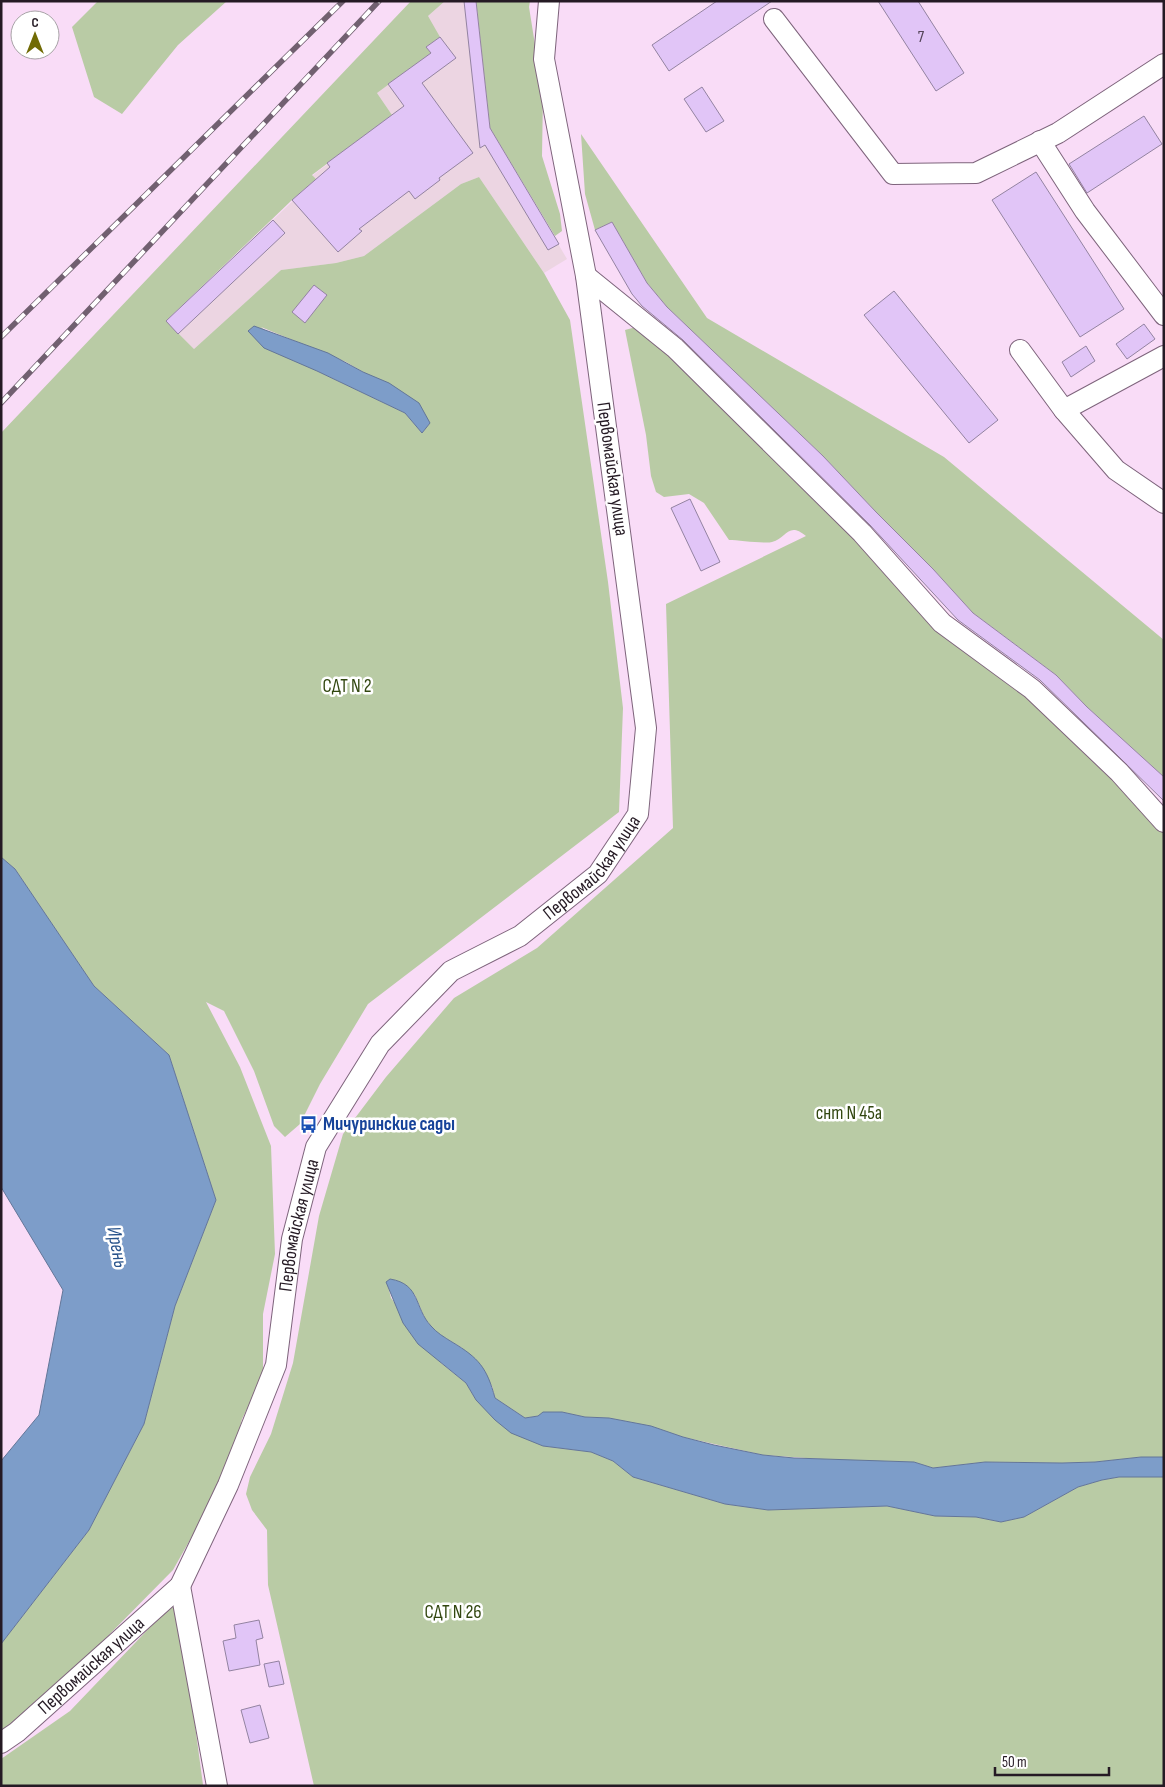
<svg xmlns="http://www.w3.org/2000/svg" width="1165" height="1787" font-family="'Sofia Sans Condensed',sans-serif">
	<style>
		.industrial { fill: #ecd5e2 }
		.green { fill: #b9cba5; fill-rule: evenodd }
		.water { fill: #7d9dc9; stroke: #637698 }
		.building { fill: #e1c5f7; stroke: #9383a1 }
		.lines { fill: none; stroke-linecap: round; stroke-linejoin: round }
		.minor-casing { stroke: #7e647c; stroke-width: 22 }
		.minor { stroke: #fff; stroke-width: 20 }
		.rail-casing { stroke: #716070; stroke-width: 5.5 }
		.rail { stroke: #fff; stroke-width: 4; stroke-dasharray: 11; stroke-linecap: butt }
		.labels { text-anchor: middle; dominant-baseline: central; stroke-width: 5; stroke-linejoin: round; paint-order: stroke }
		.number-label { font-size: 16px; fill: #544559 }
		.street-label { font-size: 19px; fill: #251a24; stroke: #fff }
		.park-label { font-size: 19px; fill: #324710; stroke: #fff }
		.transit-label { font-size: 19px; font-weight: bold; fill: #164399; stroke: #fff; text-anchor: start }
		.water-label { font-size: 20px; font-style: italic; fill: #28538b; stroke: #fff }
	</style>
	<rect width="100%" height="100%" fill="#f9dcf7"/>
	<!-- industrial -->
	<polygon class="industrial" points="445,1 476,1 490,128 567,259 544,273 479,177 461,184 364,256 336,263 281,270 194,349 166,321 316,179 312,176 392,115 377,93 426,47 428,16"/>
	<!-- green -->
	<g class="green">
		<polygon points="98,1 227,1 178,45 122,114 94,97 72,27"/>
		<path d="M411,1H445L428,16L440,37L426,47L431,53L377,93L392,115L312,175L316,179L292,200L166,321L194,349L281,270L336,263L364,256L461,184L479,177L544,273L570,320L608,582L623,708L619,812L368,1004L320,1084L300,1124L285,1137L274,1126L254,1071L224,1011L206,1002L240,1067L271,1146L275,1254L263,1314V1377L242,1419L230,1469L173,1570L98,1646L1,1735V1644L89,1530L144,1424L175,1306L216,1200L169,1055L94,986L15,869L1,857V433ZM261,327L346,362L363,372L430,423L422,433L405,413L317,371Z"/>
		<polygon points="476,1 530,1 529,7 543,95 542,156 560,214 562,231 555,236 490,128"/>
		<polygon points="581,134 707,318 944,457 1164,640 1164,777 1087,707 1056,675 973,613 933,569 876,512 823,456 667,307 647,283 612,222 595,230 585,194"/>
		<path d="M636,327L669,352L869,550L894,585L942,628L1012,682L1077,743L1164,831V1457H1141L1095,1462L1062,1463L985,1462L933,1468L914,1462L849,1461L763,1455L683,1437L650,1426L609,1418L585,1417L562,1412L525,1418L495,1398L492,1386L462,1348L437,1333L425,1319L415,1295L390,1279L387,1282L391,1298L441,1363L466,1383L476,1400L543,1446L591,1452L613,1461L633,1477L725,1504L768,1510L887,1506L935,1516L976,1517L1001,1522L1024,1517L1078,1487L1102,1480L1119,1477H1164V1786H314L268,1585L267,1530L252,1510L246,1494L250,1477L271,1434L293,1363L319,1216L343,1134L386,1077L454,998L537,948L673,828L666,604L806,536C788,521 787,538 772,542C765,544 738,540 729,540L704,503L689,494L664,497L656,492L651,476L646,435L625,330Z"/>
		<polygon points="178,1598 203,1785 1,1786 1,1759 70,1711"/>
	</g>
	<!-- water -->
	<g class="water">
		<polygon points="254,326 328,353 363,372 389,383 419,403 430,423 422,433 405,413 317,371 264,348 248,331"/>
		<polygon points="1,857 15,869 94,986 169,1055 216,1200 175,1306 144,1424 89,1530 1,1644 1,1461 39,1415 63,1290 1,1187"/>
		<path d="M390,1279C421,1284 414,1308 431,1326C437,1333 444,1337 452,1342C479,1358 487,1368 495,1398L525,1418L538,1416L543,1412H562L585,1417L609,1418L651,1426L683,1437L714,1445L763,1455L794,1458L914,1462L933,1468L985,1462L1062,1463L1095,1462L1141,1457H1164V1477H1119L1102,1480L1078,1487L1024,1517L1001,1522L976,1517L935,1516L887,1506L768,1510L725,1504L633,1477L613,1461L591,1452L543,1446L511,1433L495,1420L476,1400L466,1383L418,1344L403,1323L386,1282Z"/>
	</g>
	<!-- building -->
	<g class="building">
		<polygon points="464,1 476,1 490,128 559,244 548,250 485,145 480,148"/>
		<polygon points="717,1 772,1 669,71 652,45"/>
		<polygon points="878,1 918,1 964,73 936,91"/>
		<polygon points="440,37 456,58 422,83 473,153 439,178 440,180 415,199 409,191 359,229 362,231 338,252 292,200 330,167 327,163 404,106 388,84 431,53 426,47"/>
		<polygon points="702,87 724,121 706,132 684,99"/>
		<polygon points="1144,116 1162,144 1087,193 1069,164"/>
		<polygon points="1036,172 1124,309 1080,337 992,200"/>
		<polygon points="273,220 285,233 178,334 166,321"/>
		<polygon points="612,222 647,283 667,307 823,456 876,512 933,569 973,613 1056,675 1087,707 1164,777 1164,801 1040,680 958,620 870,525 683,340 642,306 632,294 595,230"/>
		<polygon points="314,285 327,295 305,323 292,312"/>
		<polygon points="894,291 998,420 969,443 864,315"/>
		<polygon points="1144,324 1155,339 1127,359 1116,344"/>
		<polygon points="1086,346 1095,361 1071,377 1062,362"/>
		<polygon points="690,499 720,562 701,571 671,508"/>
		<polygon points="259,1620 263,1638 256,1640 260,1665 229,1671 223,1641 236,1638 234,1625"/>
		<polygon points="279,1661 284,1684 269,1687 264,1664"/>
		<polygon points="260,1705 269,1738 250,1743 241,1710"/>
	</g>
	<g class="lines">
		<defs>
			<g id="minor">
				<polyline points="774,19 893,174 976,173 1058,133 1164,64"/>
				<polyline points="1040,141 1085,211 1164,315"/>
				<polyline points="586,276 675,348 862,533 942,623 1032,689 1119,772 1164,822"/>
				<polyline points="1020,350 1064,410 1116,470 1164,503"/>
				<polyline points="1064,410 1164,356"/>
				<polyline points="180,1586 217,1786"/>
				<path id="s1" d="M1,1743L17,1732L180,1586L228,1485L276,1365L292,1239L316,1147L380,1044L451,971L520,936L598,874L638,814L646,728L586,276L544,59L549,1"/>
			</g>
		</defs>
		<!-- minor casing -->
		<use href="#minor" class="minor-casing"/>
		<!-- minor -->
		<use href="#minor" class="minor"/>
		<defs>
			<g id="rail">
				<polyline points="1,337 343,1"/>
				<polyline points="1,403 379,1"/>
			</g>
		</defs>
		<!-- rail casing -->
		<use href="#rail" class="rail-casing"/>
		<!-- rail -->
		<use href="#rail" class="rail"/>
	</g>
	<!-- icons -->
	<defs>
		<symbol id="bus-bare" viewBox="-9 -9 18 18"><path d="M-5-6H5V4H4V6H2V4H-2V6H-4V4H-5ZM-3.5-4V0h7V-4ZM-3.5 1.2v1.5H-2V1.2ZM2 1.2v1.5H3.5V1.2Z" fill="#1a4fb4" stroke="#fff" stroke-width="2.5" paint-order="stroke"/></symbol>
	</defs>
	<g fill-rule="evenodd">
		<use href="#bus-bare" x="296" y="1112" width="25" height="25"/>
	</g>
	<g class="labels">
		<!-- number labels -->
		<g class="number-label">
			<text x="921" y="37">7</text>
		</g>
		<!-- street labels -->
		<g class="street-label">
			<text transform="translate(612 469) rotate(82)">Первомайская улица</text>
			<text stroke="none"><textPath href="#s1" startOffset="1102">Первомайская улица</textPath></text>
			<text stroke="none"><textPath href="#s1" startOffset="621">Первомайская улица</textPath></text>
			<text stroke="none"><textPath href="#s1" startOffset="119">Первомайская улица</textPath></text>
		</g>
		<!-- park labels -->
		<g class="park-label">
			<text x="347" y="686">СДТ N 2</text>
			<text x="849" y="1113">снт N 45а</text>
			<text x="453" y="1612">СДТ N 26</text>
		</g>
		<!-- transit labels -->
		<g class="transit-label">
			<text x="323" y="1124">Мичуринские сады</text>
		</g>
		<!-- water labels -->
		<g class="water-label">
			<text transform="translate(117 1247) rotate(79)">Ирень</text>
		</g>
	</g>
	<!-- border -->
	<rect width="1165" height="1787" fill="none" stroke="#251a24" stroke-width="5"/>
	<!-- north arrow -->
	<g transform="translate(35 35)"><circle r="24" fill="#ffffff" stroke="#a8a3a7"/>
	<path d="M0-4L9 19L0 12L-9 19Z" fill="#716b05"/>
	<text y="-8" font-size="14" font-weight="bold" text-anchor="middle" fill="#251a24">С</text>
	</g>
	<!-- scale -->
	<path d="M995 1767v8h114v-8" fill="none" stroke="#251a24" stroke-width="2.5"/>
	<text x="1002" y="1767" font-size="15" fill="#251a24" stroke="#ffffff" stroke-width="4" paint-order="stroke">50 m</text>
</svg>
